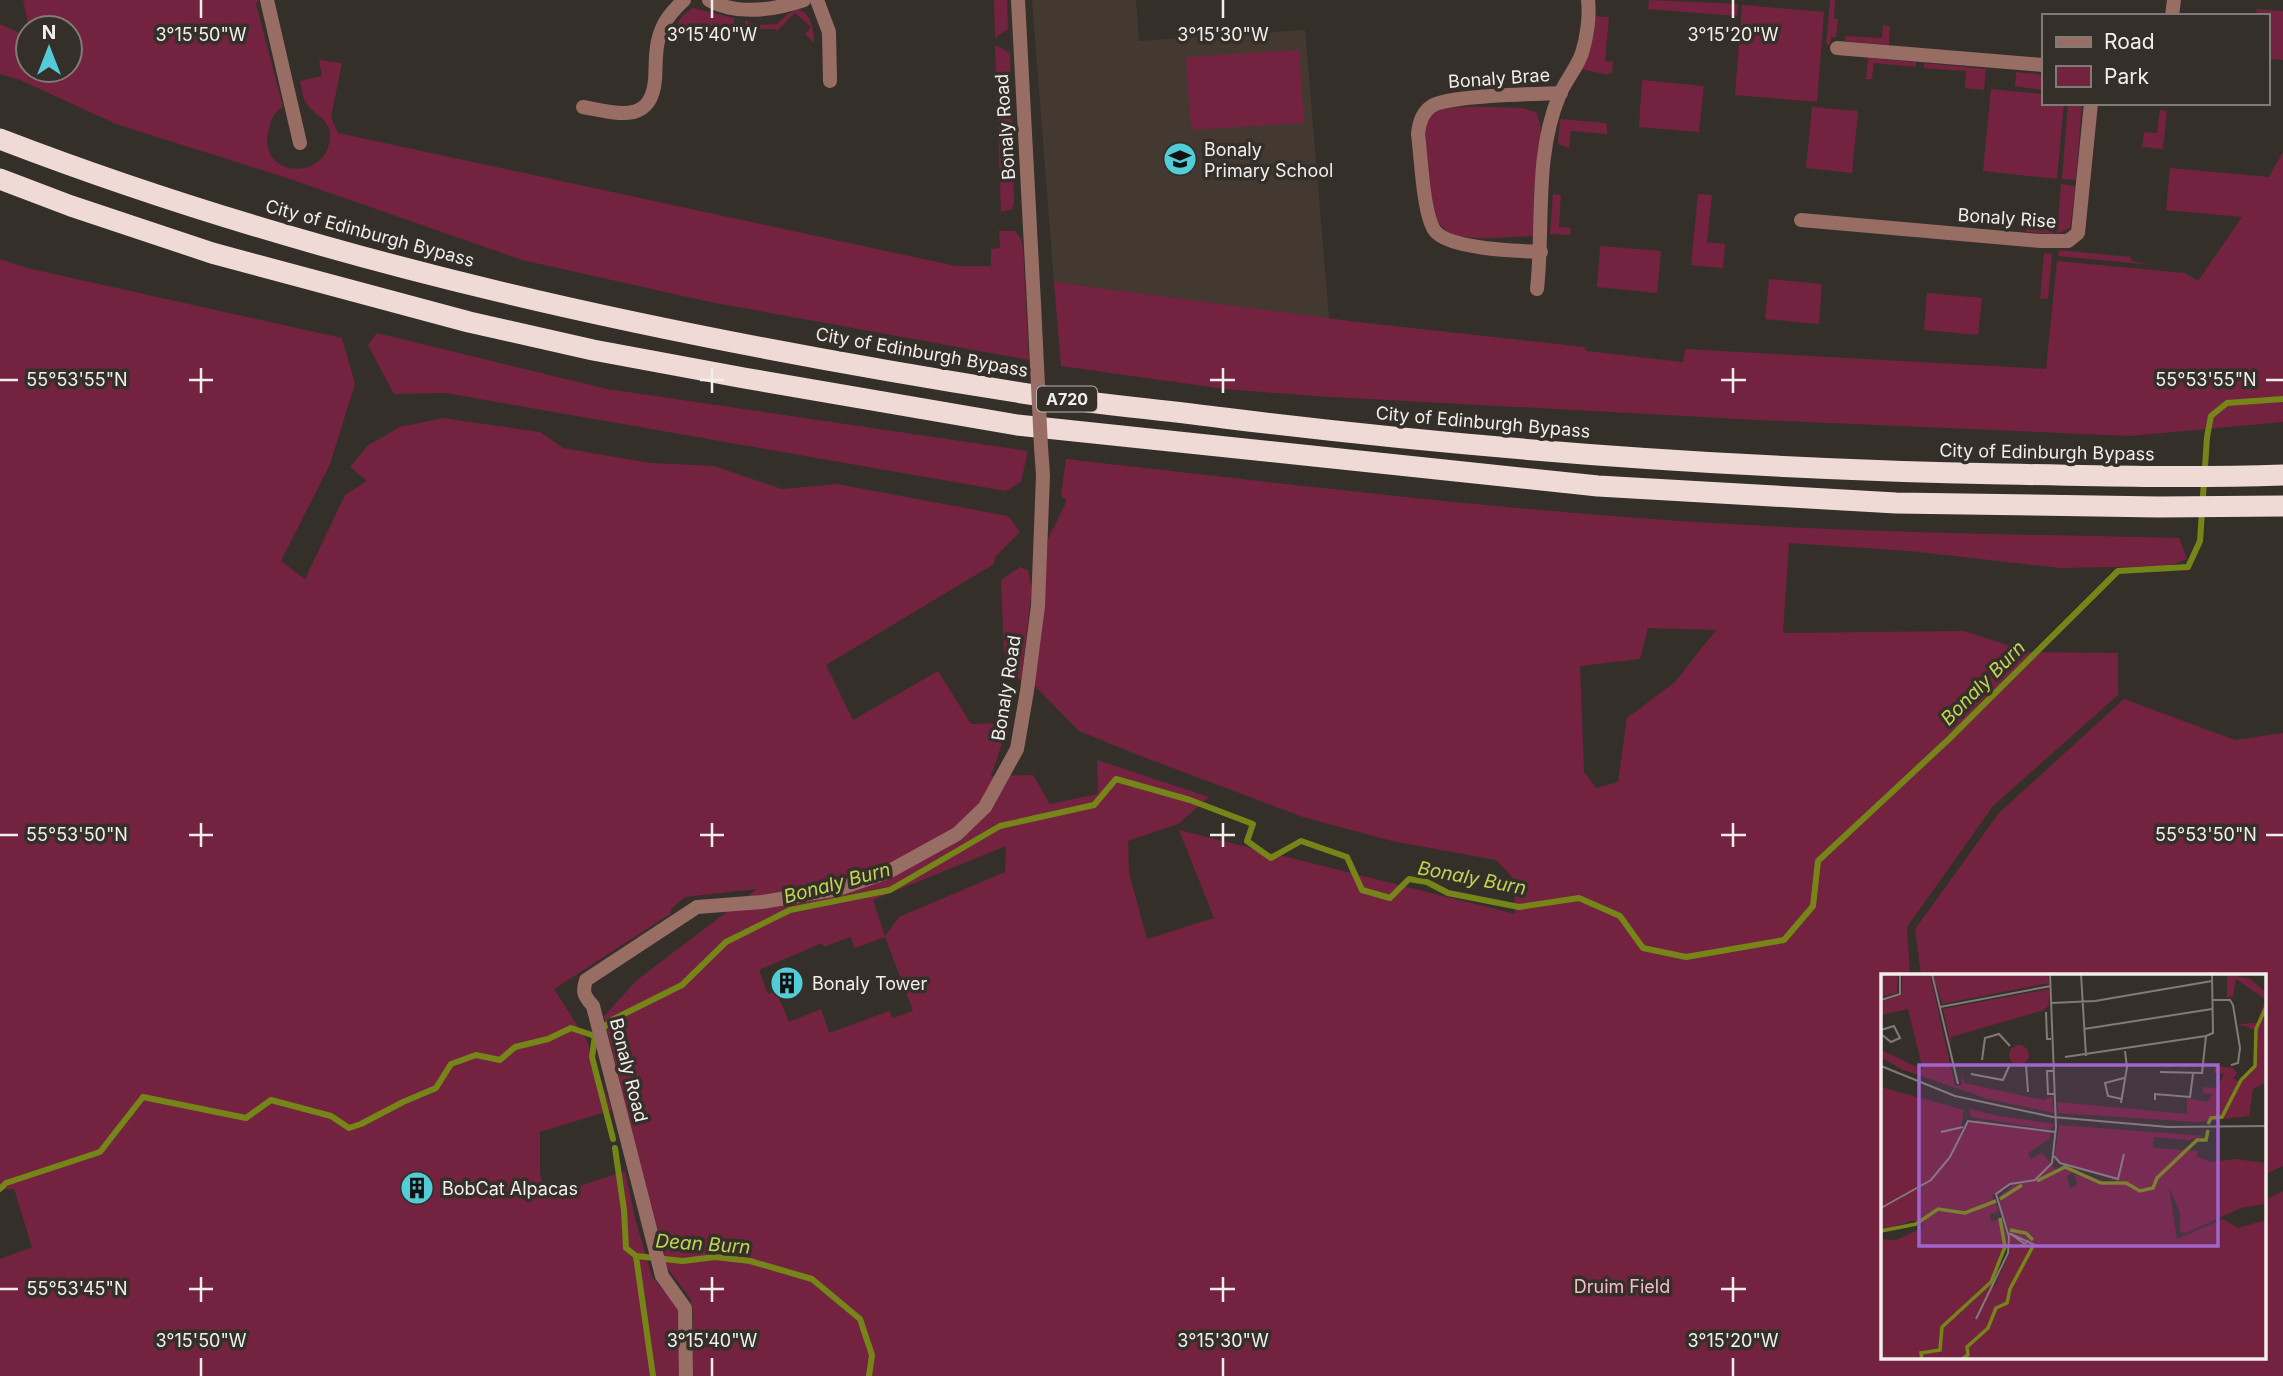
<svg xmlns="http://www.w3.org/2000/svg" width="2283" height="1376" font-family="Inter,sans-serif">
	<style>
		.built { fill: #443930 }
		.green { fill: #73233f; fill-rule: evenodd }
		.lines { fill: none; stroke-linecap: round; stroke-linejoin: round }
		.stream { stroke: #768517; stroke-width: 6 }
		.street { stroke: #986d64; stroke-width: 14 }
		.highway { stroke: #f0dad5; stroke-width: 21 }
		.street-bridge { stroke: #986d64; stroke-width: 14 }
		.ticks { fill: none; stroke: #f2eeeb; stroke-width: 2.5 }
		.labels { text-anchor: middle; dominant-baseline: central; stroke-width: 7; stroke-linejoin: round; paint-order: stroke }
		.shield { fill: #352f2a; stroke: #b9b5b1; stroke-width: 2 }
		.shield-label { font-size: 16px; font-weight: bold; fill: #f2eeeb }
		.street-label { font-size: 18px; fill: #f2eeeb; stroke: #352f2a }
		.poi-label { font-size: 18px; fill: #f2eeeb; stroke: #352f2a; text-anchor: start }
		.park-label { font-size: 18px; fill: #f3beca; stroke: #352f2a }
		.water-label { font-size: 19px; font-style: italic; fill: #c1d551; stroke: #352f2a }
		.inset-river { fill: none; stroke: #768517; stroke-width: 3.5 }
		.inset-road { fill: none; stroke: #817b77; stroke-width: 2 }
		.view { fill: #9f66cc; fill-opacity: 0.15; stroke: #9f66cc; stroke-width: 3.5 }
		.inset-edge { fill: none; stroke: #f2eeeb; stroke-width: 3.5 }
		.ticks-label { font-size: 18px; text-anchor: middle; fill: #f2eeeb; stroke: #352f2a; stroke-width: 7; stroke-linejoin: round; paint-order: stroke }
	</style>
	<rect width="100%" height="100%" fill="#352f2a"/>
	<!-- built -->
	<polygon class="built" points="1032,0 1136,0 1139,41 1305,30 1329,319 1054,282"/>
	<!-- green -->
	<g class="green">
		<path d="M23,0H259L256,4L283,107C274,112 271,119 269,129C255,178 329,183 330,136C330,120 318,117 309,107C303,101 302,89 300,81L322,76L319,60L342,63L331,117L338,133L956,266H991V249L1000,248L999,231H1015L1021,239L1023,248L1029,360L710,302L522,260L287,178L116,124L20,80L0,74V24L28,37V70H70V28H29Z"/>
		<polygon points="994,0 1007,0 1008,29 995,38"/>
		<polygon points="1649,0 1738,4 1737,16 1648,9"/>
		<polygon points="1830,0 1835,0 1834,19 1838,19 1836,37 1831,37 1830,45 1826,44"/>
		<polygon points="1742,5 1824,12 1817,102 1735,95"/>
		<polygon points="693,8 734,18 734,28 675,28 682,16"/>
		<path d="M798,9C812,14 814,30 814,43L805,34L811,27L795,13L777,31L774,29H745V20L755,25L777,24L789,13Z"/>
		<polygon points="2257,9 2283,11 2283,60 2267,59 2267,16 2256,16"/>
		<polygon points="1594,16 1609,17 1605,61 1613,62 1612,73 1609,73 1608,75 1581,69"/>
		<polygon points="1883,25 1890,26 1889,45 1845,41 1845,36 1882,38"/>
		<polygon points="995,45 1010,53 1014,202 1012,209 1001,212"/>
		<polygon points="1299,50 1304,123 1191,130 1186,57"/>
		<polygon points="1868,58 1916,62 1916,67 1874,63 1872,79 1866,79"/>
		<polygon points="1924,63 1986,69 1984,90 1965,88 1966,71 1924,68"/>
		<polygon points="2016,72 2043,75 2043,90 2015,86"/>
		<polygon points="1642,80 1704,86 1699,132 1639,127"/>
		<polygon points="1991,89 2043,94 2043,103 2064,103 2057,179 1983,171"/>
		<polygon points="2068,103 2082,103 2076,180 2062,179"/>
		<polygon points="1812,107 1858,111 1852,173 1806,168"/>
		<path d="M1521,108L1536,112C1547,136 1537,155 1535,179C1533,198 1534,217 1534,236C1511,236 1472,242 1452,234C1424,223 1426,159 1423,133C1426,123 1429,116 1438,111C1454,104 1502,108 1521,108Z"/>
		<polygon points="2160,110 2167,111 2163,149 2142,147 2144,132 2157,133"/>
		<polygon points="1560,119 1605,123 1607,125 1607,134 1571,131 1569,148 1558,144"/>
		<polygon points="2283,152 2283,422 2130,436 1758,420 1314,396 1225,389 1061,366 1054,282 1357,322 1585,347 1586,351 1683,362 1685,349 2046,369 2057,261 2185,273 2198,281 2242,217 2166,210 2170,168 2269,177"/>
		<polygon points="2061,184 2076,186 2070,228 2057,234"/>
		<polygon points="1553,194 1561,195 1559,227 1571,228 1570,235 1550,234"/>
		<polygon points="1698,194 1712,195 1707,242 1725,244 1723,268 1691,265"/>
		<polygon points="2027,217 2054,219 2053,234 2026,232"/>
		<polygon points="1600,246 1661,251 1657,293 1597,287"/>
		<polygon points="2059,250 2131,257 2131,261 2153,265 2058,256"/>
		<polygon points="2044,253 2052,254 2048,299 2040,298"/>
		<path d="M0,259L27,268L342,338L355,384L330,464L281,561L305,579L345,495L367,481L350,467L367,446L400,427L443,418L540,432L563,448L651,463L714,466L782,489L837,484L1008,516L1020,532L995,557L994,564L826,665L853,720L938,671L971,724L1009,723L991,776L1033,775L1050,804L1098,794L1097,760L1209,797L1178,824L1128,841L1129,873L1147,939L1214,918L1179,830L1515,914L1514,879L1496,860L1392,841L1303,817L1138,755L1079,731L1034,685L1041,638L1048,539L1065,505L1066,500L1061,496L1066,459C1261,481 1456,505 1652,519C1827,532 2003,534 2179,538L2187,559L2169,566L2060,568L1909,551L1789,543L1783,633L1964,631L2029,652L2118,653V695L1993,806L1907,927L1910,975H1882V1357H2264V1200L2283,1191V1376H693V1312L690,1298L662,1261L667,1245L659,1233L646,1194L604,1016L637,980L757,889L685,897L672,908L670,914L554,989L586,1039L612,1110L540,1132V1174L547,1197L625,1171L635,1218L652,1277L682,1312L681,1376H0V1259L32,1247L14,1189H0ZM1648,628L1716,630L1675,682L1627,718L1618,782L1596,788L1584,772L1580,666L1640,659ZM1006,846L1005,872L899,917L885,936L873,900ZM850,937L855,948L885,937L913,1011L893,1018L889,1011L829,1033L821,1009L789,1022L776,991L768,994L759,970L822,943L824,947Z"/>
		<polygon points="1769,279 1822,284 1819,324 1765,319"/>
		<polygon points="1927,293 1982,298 1978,335 1924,330"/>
		<polygon points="377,333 607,389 1028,451 1021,482 1006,491 445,393 394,394 368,345"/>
		<polygon points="1020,567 1028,570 1032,589 1021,680 1014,677 1004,652 1001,580"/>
		<polygon points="2124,699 2235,740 2283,733 2283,1166 2264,1175 2264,975 1921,975 1915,929 1999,813"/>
	</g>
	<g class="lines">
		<!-- stream -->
		<g class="stream">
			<polyline points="601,1030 612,1020 682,985 726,942 790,910 890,890 1000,826 1094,805 1116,779 1190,800 1253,824 1247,841 1271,858 1301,841 1347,857 1362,890 1390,898 1409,879 1427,882 1448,893 1519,907 1579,898 1620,916 1643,948 1686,957 1784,940 1813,906 1818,861 1949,739 2118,571 2188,567 2200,541 2207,437 2211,416 2227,403 2283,399"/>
			<polyline points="595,1036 592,1057 613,1139"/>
			<polyline points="615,1148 624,1210 626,1248 636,1256"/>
			<polyline points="0,1189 6,1183 100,1152 143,1097 246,1118 271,1100 331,1116 349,1128 361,1124 403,1102 436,1088 451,1064 476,1055 500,1060 515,1047 548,1039 571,1028 595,1036"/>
			<polyline points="636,1256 683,1261 715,1257 750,1261 812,1279 860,1319 872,1355 869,1376"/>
			<polyline points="636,1256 653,1376"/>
		</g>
		<!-- street -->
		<g class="street">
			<polyline points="267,0 300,143"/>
			<path d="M709,0C738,16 774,10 804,0"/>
			<polyline points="817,0 829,32 830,81"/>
			<polyline points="1018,0 1034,304"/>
			<polyline points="2172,16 2174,0"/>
			<polyline points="1837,48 2043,65"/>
			<path d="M583,107C616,113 651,125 655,80C656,67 655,53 658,41C662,23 671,12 684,0"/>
			<polyline points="1801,220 2040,241 2068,241 2078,233 2091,103"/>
			<path d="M1541,252C1517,251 1449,249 1435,231C1423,215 1421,156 1418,134C1419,123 1422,112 1432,106C1449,95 1536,94 1561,93"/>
			<path d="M1537,289C1544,225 1534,157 1559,96C1565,81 1577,68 1582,53C1587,37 1590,16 1588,0"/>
			<path d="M686,1376L685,1308L662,1276L593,1006C584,996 582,992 586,980L697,907L762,902L838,889L888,872L957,834L985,807L1017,749L1027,691L1038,606L1043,475L1041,447"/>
		</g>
		<!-- highway -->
		<g class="highway">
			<path d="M0,139C327,265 671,337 1016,392C1085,403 1155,409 1224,418C1483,450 1743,469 2003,474C2097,476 2190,478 2283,475"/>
			<polyline points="0,179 71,206 212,253 469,322 593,350 744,378 1017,425 1598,486 1896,503 2159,507 2283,506"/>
		</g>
		<!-- street-bridge -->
		<polyline class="street-bridge" points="1034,304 1041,447"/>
	</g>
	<!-- ticks -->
	<path class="ticks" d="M201,0V18M712,0V18M1223,0V18M1733,0V18M201,368V393M712,368V393M1223,368V393M1733,368V393M0,380H18M189,380H213M700,380H724M1210,380H1235M1721,380H1746M2266,380H2283M201,823V847M712,823V847M1223,823V847M1733,823V847M0,835H18M189,835H213M700,835H724M1210,835H1235M1721,835H1746M2266,835H2283M201,1277V1302M712,1277V1302M1223,1277V1302M1733,1277V1302M0,1289H18M189,1289H213M700,1289H724M1210,1289H1235M1721,1289H1746M201,1358V1376M712,1358V1376M1223,1358V1376M1733,1358V1376"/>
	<!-- icons -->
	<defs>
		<symbol id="school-disc" viewBox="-11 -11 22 22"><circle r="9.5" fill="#52ccd6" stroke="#352f2a"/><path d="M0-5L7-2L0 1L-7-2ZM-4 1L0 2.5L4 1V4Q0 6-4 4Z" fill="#111"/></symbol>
		<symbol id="building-disc" viewBox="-11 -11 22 22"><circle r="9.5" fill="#52ccd6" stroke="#352f2a"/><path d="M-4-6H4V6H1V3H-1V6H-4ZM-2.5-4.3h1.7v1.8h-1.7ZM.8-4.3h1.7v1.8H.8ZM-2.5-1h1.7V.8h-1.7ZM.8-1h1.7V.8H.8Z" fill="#111"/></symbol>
	</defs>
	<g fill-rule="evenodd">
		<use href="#school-disc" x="1161" y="140" width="38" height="38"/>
		<use href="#building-disc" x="768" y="964" width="38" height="38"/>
		<use href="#building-disc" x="398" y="1169" width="38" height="38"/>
	</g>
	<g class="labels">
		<!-- shield labels -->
		<rect class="shield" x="1037" y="386.5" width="60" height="25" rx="5"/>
		<g class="shield-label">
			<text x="1067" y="399">A720</text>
		</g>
		<!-- street labels -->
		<g class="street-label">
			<text transform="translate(1499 78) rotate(-4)">Bonaly Brae</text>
			<text transform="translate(1005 127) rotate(-94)">Bonaly Road</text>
			<text transform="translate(2007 218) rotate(4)">Bonaly Rise</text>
			<text transform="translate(370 233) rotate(15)">City of Edinburgh Bypass</text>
			<text transform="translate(922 352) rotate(10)">City of Edinburgh Bypass</text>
			<text transform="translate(1483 422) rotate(5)">City of Edinburgh Bypass</text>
			<text transform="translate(2047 452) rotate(1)">City of Edinburgh Bypass</text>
			<text transform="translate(1006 688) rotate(-81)">Bonaly Road</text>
			<text transform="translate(629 1070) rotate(76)">Bonaly Road</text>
		</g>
		<!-- poi labels -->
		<g class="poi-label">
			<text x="1204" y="149">Bonaly<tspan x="1204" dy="21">Primary School</tspan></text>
			<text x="812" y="983">Bonaly Tower</text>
			<text x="442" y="1188">BobCat Alpacas</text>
		</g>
		<!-- park labels -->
		<g class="park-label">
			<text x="1622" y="1286">Druim Field</text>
		</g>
		<!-- water labels -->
		<g class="water-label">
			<text transform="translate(1983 683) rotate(-45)">Bonaly Burn</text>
			<text transform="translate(1472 878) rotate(11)">Bonaly Burn</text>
			<text transform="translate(837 883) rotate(-15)">Bonaly Burn</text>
			<text transform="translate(703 1244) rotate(4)">Dean Burn</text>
		</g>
	</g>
	<!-- overview -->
	<g transform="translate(1881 974)">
		<rect width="385" height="385" fill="#352f2a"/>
		<path d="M0,0H17L16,19L0,23ZM21,0H49L74,112L81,111L80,99L83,109L163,126L171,122L173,139L107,125L20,95L0,83V76L42,96L27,35L0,41V28L21,20ZM52,0H167L168,9L61,30ZM346,0L369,5L385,18V108L372,115L368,142L317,148L177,139L176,128L306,140V124L326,128L332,120L322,119V113L336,114L343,100L333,99L334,92L352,94L356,99L352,105L359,108L373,91L374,56L358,50L376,49L384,25L355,5L352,22L346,24ZM168,15V31L163,36L70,63V71L62,35ZM128 81a10 10 0 1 1 20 0a10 10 0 1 1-20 0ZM0,113L83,136L78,167L86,150L96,146L170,159L168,165L147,179L150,185L161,179L176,197L182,191L196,196L186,202L189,214L197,211L193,200L236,211V207L179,187L174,181L178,151L324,162L308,166L273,163L272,174L316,177V183L331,188L354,185L385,189V230L360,234L305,259L299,258V238L288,213L296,265L342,245L357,254L385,246V385H0V265L15,266L42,254L40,247H30L0,257ZM136,208L117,224L129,261V270L128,280L112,316L127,263L120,245L110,248L109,240L118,237L111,221ZM88,135L118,142L173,150L170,156L90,143Z" fill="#73233f" fill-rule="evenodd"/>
		<path class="inset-river" d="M327,150L330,144L341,143L360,106L374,92L375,55L385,33M156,207L184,193L220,209H245L259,217L272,214L276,204L316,166H325L327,156M119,225L141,211M129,256L145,259L152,266M0,257L35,250L57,235L84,239L115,227M41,385L40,379L59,376L61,353L110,308L124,273L119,244M81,385L87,381L86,373L107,354L115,334L126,329L129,315L152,272"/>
		<path class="inset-road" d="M51,0L77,110M200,0L205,82M0,26L19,20V0M331,26H349L352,31L359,74L357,89L350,91M170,29L214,27L331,7M59,33L170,12M165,38L166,65H170M203,55L331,35M0,56L13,52L19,64L10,68L0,60M325,62L332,59L331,0M184,83L325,62M101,86L104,64L118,60L129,72M145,91L147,118M0,92L74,122L172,143L287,153L385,152M172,97H166L167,120H173M279,98L321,99L325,62M90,100L122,106L129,90M241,125L227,122L224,109L243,104M274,126V120L309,123L312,100M240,129L246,93L244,77M60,158L82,153M173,182L179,189L237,205L243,180M0,234L50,206L69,183L87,147L174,158M128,259L144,270L147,266M130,260L154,271M95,345L127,279L128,263L115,220L129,210L154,206L171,189L175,153L169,0"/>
		<path class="view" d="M38,91H337V272H38Z"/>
		<rect width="385" height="385" class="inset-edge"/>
	</g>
	<g class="ticks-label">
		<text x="201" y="41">3°15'50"W</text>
		<text x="712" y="41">3°15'40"W</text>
		<text x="1223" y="41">3°15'30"W</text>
		<text x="1733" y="41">3°15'20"W</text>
		<text x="77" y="386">55°53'55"N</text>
		<text x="2206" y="386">55°53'55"N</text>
		<text x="77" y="841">55°53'50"N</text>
		<text x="2206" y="841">55°53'50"N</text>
		<text x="77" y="1295">55°53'45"N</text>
		<text x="201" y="1347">3°15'50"W</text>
		<text x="712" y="1347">3°15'40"W</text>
		<text x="1223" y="1347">3°15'30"W</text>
		<text x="1733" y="1347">3°15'20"W</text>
	</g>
	<!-- legend -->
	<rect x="2042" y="14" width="228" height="91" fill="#352f2a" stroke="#817b77" stroke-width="2"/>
	<rect x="2056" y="37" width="35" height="10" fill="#986d64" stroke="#817b77" stroke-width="2"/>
	<text x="2104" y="49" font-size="21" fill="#f2eeeb">Road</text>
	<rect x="2056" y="66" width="35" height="21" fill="#73233f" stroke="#817b77" stroke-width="2"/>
	<text x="2104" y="84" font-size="21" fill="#f2eeeb">Park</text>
	<!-- north arrow -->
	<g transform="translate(49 49)"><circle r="33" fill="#352f2a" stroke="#817b77" stroke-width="2"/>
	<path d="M0-5L12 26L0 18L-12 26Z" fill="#52ccd6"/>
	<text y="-10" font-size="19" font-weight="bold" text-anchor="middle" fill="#f2eeeb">N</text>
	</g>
</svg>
